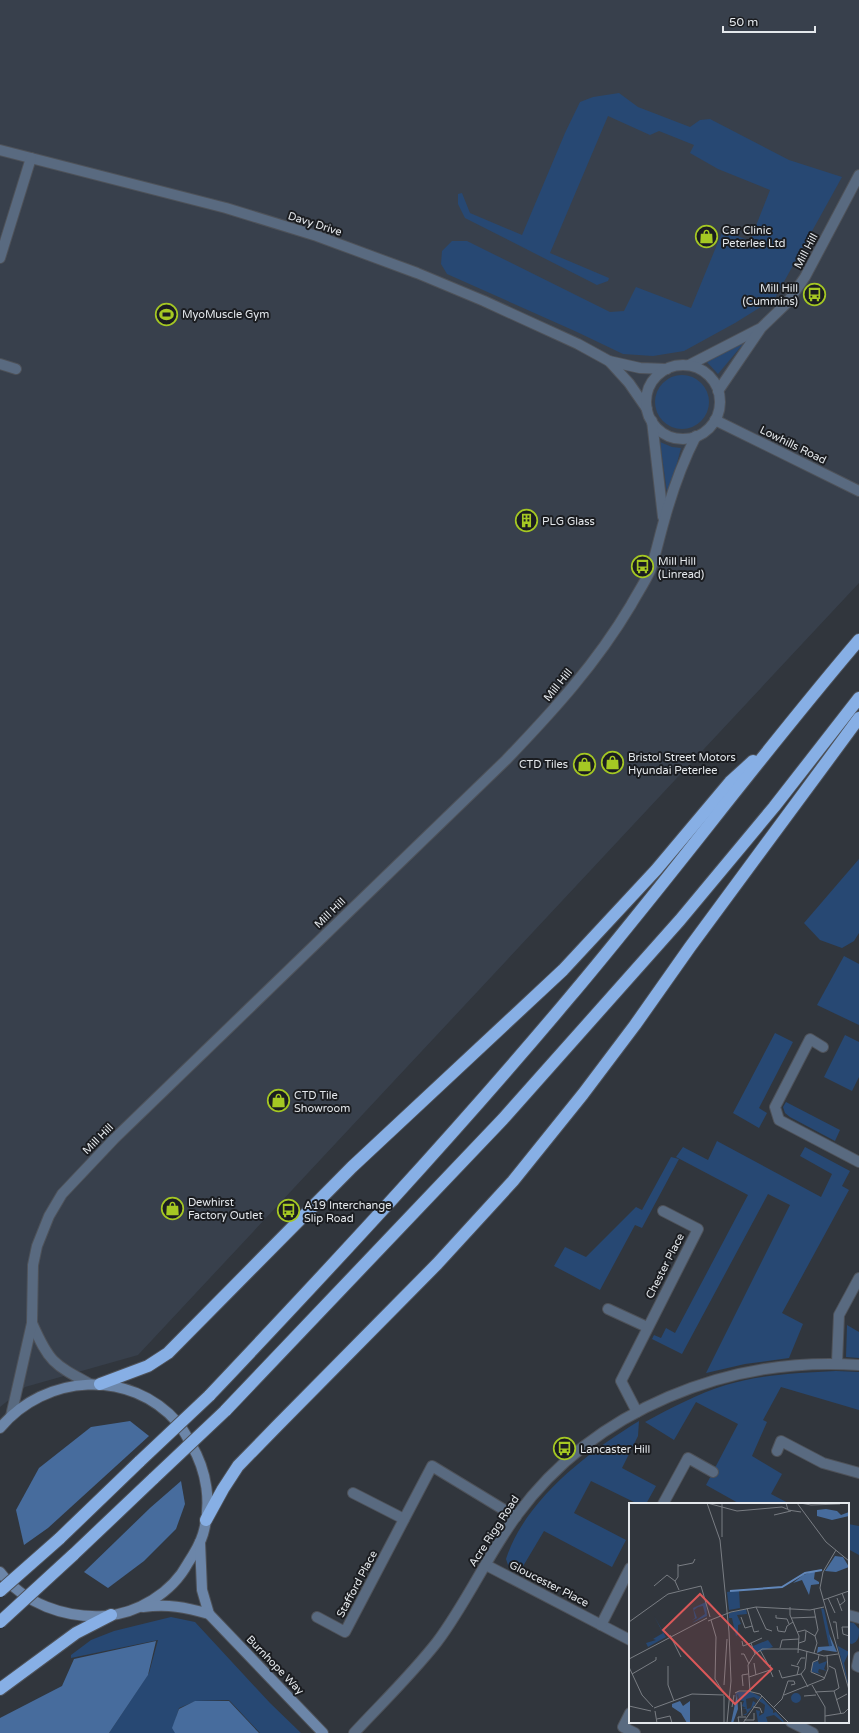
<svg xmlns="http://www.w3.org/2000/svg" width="859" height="1733" font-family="'Varela Round',sans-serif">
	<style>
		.built { fill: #38404c }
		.green { fill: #274873 }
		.forest { fill: #476c9d }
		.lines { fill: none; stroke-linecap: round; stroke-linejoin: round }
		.street-casing { stroke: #4e5259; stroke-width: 12 }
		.secondary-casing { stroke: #4e5259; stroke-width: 12 }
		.highway-casing { stroke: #4e5259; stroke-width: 14 }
		.street { stroke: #596a80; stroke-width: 10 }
		.secondary { stroke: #6c86a9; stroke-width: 10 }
		.highway { stroke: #87afe5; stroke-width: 12 }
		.highway-bridge-casing { stroke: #4e5259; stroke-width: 14; stroke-linecap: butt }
		.highway-bridge { stroke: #87afe5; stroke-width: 12 }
		.labels { text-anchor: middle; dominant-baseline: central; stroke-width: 4; stroke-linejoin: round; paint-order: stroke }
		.street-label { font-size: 11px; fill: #e4e8ec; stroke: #1b1d21 }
		.poi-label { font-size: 11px; fill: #e4e8ec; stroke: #1b1d21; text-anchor: start }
		.inset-river { fill: none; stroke: #6187ba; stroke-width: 2 }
		.inset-road { fill: none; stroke: #797d83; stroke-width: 1 }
		.view { fill: #da5859; fill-opacity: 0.15; stroke: #da5859; stroke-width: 2 }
		.inset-edge { fill: none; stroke: #e4e8ec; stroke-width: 2 }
	</style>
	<rect width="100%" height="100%" fill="#31363d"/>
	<!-- built -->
	<polygon class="built" points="0,0 859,0 859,583 138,1355 25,1387 0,1407"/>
	<!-- green -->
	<g class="green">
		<polygon points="619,93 638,107 690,127 700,120 710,119 789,160 842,177 775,298 735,323 684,351 653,356 623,354 577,332 447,274 441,264 442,251 452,241 467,241 610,312 624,311 636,287 691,308 723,230 750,241 770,190 718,169 690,153 694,145 659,131 650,135 608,116 550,253 609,278 608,281 597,285 465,218 458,204 458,194 462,193 470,213 522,235 565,133 580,102 593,97"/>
		<polygon points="743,341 743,344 718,374 706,361"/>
		<circle cx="682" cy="402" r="27"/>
		<polygon points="660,442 672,447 681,448 669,493 667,492"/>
		<polygon points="859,859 859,933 854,941 842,948 820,940 804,923"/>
		<polygon points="844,956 859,964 859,1025 817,1005"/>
		<polygon points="775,1033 793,1042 759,1108 767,1113 759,1128 733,1113"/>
		<polygon points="845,1035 859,1042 859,1077 852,1091 824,1077"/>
		<polygon points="786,1102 840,1130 835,1141 790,1117 785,1113 783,1107"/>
		<polygon points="717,1141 821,1197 832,1174 800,1156 805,1147 850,1171 842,1186 849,1190 782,1313 803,1324 789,1358 745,1364 706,1373 790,1205 768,1194 682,1354 652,1339 654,1335 661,1338 666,1328 675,1333 748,1195 676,1157 683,1147 708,1160"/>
		<polygon points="671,1157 679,1159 642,1228 635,1225 600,1290 554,1266 565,1247 586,1257 636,1207 642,1210"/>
		<polygon points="847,1325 859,1332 859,1358 846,1357"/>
		<path d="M836,1371L859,1372V1410L781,1387L763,1420L767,1422L752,1456L782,1474L771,1494L790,1504H740L706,1485L738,1424L696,1402L674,1440L645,1422C671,1408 697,1394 726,1385C761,1374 800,1373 836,1371Z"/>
		<path d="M639,1421L638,1436L622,1468L656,1486L646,1504H638L591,1481L574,1513L626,1540L612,1567L544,1531L519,1573L509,1568L506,1559C525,1500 588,1452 639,1421Z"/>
		<polygon points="848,1524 859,1526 859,1555 848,1549"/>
		<polygon points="171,1617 195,1622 270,1703 301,1733 260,1733 229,1700 196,1701 179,1708 173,1728 176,1733 109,1733 149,1673 158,1640 71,1658 71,1655 91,1640 114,1631"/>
		<path d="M848,1622L854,1623L859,1629C859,1636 859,1641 852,1644L848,1643Z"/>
	</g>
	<!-- forest -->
	<g class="forest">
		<polygon points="130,1421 149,1436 48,1528 24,1545 16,1510 39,1468 91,1427"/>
		<polygon points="181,1481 185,1504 176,1529 144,1561 108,1588 84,1572 150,1508"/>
		<polygon points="156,1641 148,1675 109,1733 0,1733 0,1718 62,1686 74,1659"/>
		<polygon points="195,1701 229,1701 259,1733 175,1733 172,1728 179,1709"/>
	</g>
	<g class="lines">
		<defs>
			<g id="street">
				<polyline points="0,150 226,208 317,236 417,273 484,301 578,344 609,361 640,368 667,369"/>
				<polyline points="0,258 31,158"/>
				<polyline points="609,361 629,383 647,409"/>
				<polyline points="0,364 16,369"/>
				<polyline points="689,365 759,329"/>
				<circle cx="683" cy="402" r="37"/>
				<polyline points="718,391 761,328 787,303 805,277 859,175"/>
				<polyline points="715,420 859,491"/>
				<polyline points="652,421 663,517"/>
				<polyline points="823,1047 810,1039 775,1107 779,1120 859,1162"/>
				<polyline points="608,1309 647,1327"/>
				<path d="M32,1323C49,1362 53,1364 90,1384"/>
				<polyline points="837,1363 839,1315 859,1278"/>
				<polyline points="637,1412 621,1381 698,1229 663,1211"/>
				<path d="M11,1416L32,1323L33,1265L37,1246L49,1216L62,1194L114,1139L506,760C553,711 596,664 631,605C637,594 645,582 650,571C656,554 659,538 664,521C672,492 682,463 696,436"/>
				<polyline points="777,1451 781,1441 823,1463 859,1473"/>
				<polyline points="353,1493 404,1519"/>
				<polyline points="663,1504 688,1458 713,1472"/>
				<polyline points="486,1565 630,1640"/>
				<polyline points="848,1615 859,1618"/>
				<polyline points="317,1617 345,1632 432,1466 516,1517"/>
				<polyline points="601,1625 630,1568"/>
				<polyline points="859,1657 857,1666 859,1667"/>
				<polyline points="630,1713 623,1727 635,1733"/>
				<polyline points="791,1722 813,1733"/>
				<path d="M354,1733C382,1703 412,1674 437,1642C467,1602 487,1556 517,1515C595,1409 729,1356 859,1365"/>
			</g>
			<g id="secondary">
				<path d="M0,1428C45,1374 130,1368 178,1423C183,1429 187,1437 191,1444C207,1471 212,1503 203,1534C200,1544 194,1554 188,1563C172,1593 137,1614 104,1616C65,1618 24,1604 0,1572"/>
				<polyline points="200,1542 202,1590 209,1614"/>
				<path d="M143,1607C168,1604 185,1607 209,1614L323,1733"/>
			</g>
			<g id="highway">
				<polyline points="100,1384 148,1366 168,1353 352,1167 563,970 656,870 730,782 753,761"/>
				<path d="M209,1396C332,1266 454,1135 569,998C668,881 759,757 859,640"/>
				<polyline points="225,1411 503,1119 680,920 774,807 859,698"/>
				<polyline points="206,1520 223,1489 238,1466 276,1427 437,1264 513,1181 583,1094 635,1025 690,947 859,718"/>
				<polyline points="59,1539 140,1461"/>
				<polyline points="73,1555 154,1478"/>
				<polyline points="0,1689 76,1633 111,1615"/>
			</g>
		</defs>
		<!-- street casing -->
		<use href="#street" class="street-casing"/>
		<!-- secondary casing -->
		<use href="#secondary" class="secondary-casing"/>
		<!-- highway casing -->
		<use href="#highway" class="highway-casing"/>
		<!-- street -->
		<use href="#street" class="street"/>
		<!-- secondary -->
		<use href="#secondary" class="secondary"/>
		<!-- highway -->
		<use href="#highway" class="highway"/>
		<defs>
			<g id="highway-bridge">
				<polyline points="140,1461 209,1396"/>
				<polyline points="154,1478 225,1411"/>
				<polyline points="0,1591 59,1539"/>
				<polyline points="0,1622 73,1555"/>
			</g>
		</defs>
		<!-- highway-bridge casing -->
		<use href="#highway-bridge" class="highway-bridge-casing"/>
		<!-- highway-bridge -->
		<use href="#highway-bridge" class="highway-bridge"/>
	</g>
	<!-- icons -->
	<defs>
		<symbol id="shop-ring" viewBox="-11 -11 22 22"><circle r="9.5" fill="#1b1d21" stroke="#a5c823" stroke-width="1.5"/><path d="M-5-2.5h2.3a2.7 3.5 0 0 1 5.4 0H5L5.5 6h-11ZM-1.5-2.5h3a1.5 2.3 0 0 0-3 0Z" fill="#a5c823"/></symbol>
		<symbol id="bus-ring" viewBox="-11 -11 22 22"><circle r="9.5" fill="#1b1d21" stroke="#a5c823" stroke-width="1.5"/><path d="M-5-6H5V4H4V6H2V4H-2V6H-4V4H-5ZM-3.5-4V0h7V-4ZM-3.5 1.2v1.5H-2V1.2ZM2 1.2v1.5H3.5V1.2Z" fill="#a5c823"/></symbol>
		<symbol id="stadium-ring" viewBox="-11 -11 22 22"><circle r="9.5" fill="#1b1d21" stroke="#a5c823" stroke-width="1.5"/><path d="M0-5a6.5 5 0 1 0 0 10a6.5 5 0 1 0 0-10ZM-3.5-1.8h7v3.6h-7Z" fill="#a5c823"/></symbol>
		<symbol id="building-ring" viewBox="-11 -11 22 22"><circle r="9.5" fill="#1b1d21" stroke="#a5c823" stroke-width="1.5"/><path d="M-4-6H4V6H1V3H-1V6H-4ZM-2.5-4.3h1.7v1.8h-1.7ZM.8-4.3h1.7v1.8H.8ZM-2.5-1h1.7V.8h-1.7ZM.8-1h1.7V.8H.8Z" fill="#a5c823"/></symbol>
	</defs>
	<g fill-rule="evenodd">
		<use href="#shop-ring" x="694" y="224" width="25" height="25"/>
		<use href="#bus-ring" x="802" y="282" width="25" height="25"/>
		<use href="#stadium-ring" x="154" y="302" width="25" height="25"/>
		<use href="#building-ring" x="514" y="508" width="25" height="25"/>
		<use href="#bus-ring" x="630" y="554" width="25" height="25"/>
		<use href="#shop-ring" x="600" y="750" width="25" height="25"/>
		<use href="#shop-ring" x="572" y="752" width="25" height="25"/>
		<use href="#shop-ring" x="266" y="1088" width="25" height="25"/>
		<use href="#shop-ring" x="160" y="1196" width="25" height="25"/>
		<use href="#bus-ring" x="276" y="1198" width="25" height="25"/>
		<use href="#bus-ring" x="552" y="1436" width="25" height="25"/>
	</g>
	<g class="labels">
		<!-- street labels -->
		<g class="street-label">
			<text transform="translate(315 224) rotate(18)">Davy Drive</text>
			<text transform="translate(806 251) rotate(-62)">Mill Hill</text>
			<text transform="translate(793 445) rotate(26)">Lowhills Road</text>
			<text transform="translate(558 685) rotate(-51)">Mill Hill</text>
			<text transform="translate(330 913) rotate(-44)">Mill Hill</text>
			<text transform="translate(98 1139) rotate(-45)">Mill Hill</text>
			<text transform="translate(665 1266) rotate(-63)">Chester Place</text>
			<text transform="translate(494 1531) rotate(-57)">Acre Rigg Road</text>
			<text transform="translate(357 1584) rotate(-62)">Stafford Place</text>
			<text transform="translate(549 1584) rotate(27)">Gloucester Place</text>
			<text transform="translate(275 1665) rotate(46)">Burnhope Way</text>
		</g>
		<!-- poi labels -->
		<g class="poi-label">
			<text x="722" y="230">Car Clinic<tspan x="722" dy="13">Peterlee Ltd</tspan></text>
			<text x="798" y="288" text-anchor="end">Mill Hill<tspan x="798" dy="13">(Cummins)</tspan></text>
			<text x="182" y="314">MyoMuscle Gym</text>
			<text x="542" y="521">PLG Glass</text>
			<text x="658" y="561">Mill Hill<tspan x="658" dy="13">(Linread)</tspan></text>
			<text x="628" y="757">Bristol Street Motors<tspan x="628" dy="13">Hyundai Peterlee</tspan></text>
			<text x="568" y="764" text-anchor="end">CTD Tiles</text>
			<text x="294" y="1095">CTD Tile<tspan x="294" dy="13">Showroom</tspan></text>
			<text x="188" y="1202">Dewhirst<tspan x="188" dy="13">Factory Outlet</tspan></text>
			<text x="304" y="1205">A19 Interchange<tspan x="304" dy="13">Slip Road</tspan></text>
			<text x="580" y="1449">Lancaster Hill</text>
		</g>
	</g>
	<!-- overview -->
	<g transform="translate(629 1503)">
		<rect width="220" height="220" fill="#31363d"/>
		<path d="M110,87L111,105L100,107L98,89ZM77,99L78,113L63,120L76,111L74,103L69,104L65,107L68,115L71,114L63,117L66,115L64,105ZM192,105L195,106L203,143H200ZM117,106L118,111L108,112L112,121L109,122V132L107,133L103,115H100V110ZM25,113L37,134L19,144L17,140L27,137L24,136L34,130ZM139,137L144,144L126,150L124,143ZM207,137L209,143L220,149L215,160L220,185ZM189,158L190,161L198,158L195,166L198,168L190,166L189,169L192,171L183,169V160ZM108,189H122L132,194L129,197L125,194L117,196L118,206L122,205L124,198L127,200L117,212H114L118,210L117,206H113L117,205L113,203L115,198L110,197L109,191L105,195ZM162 195a5 5 0 1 1 10 0a5 5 0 1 1-10 0ZM133,195L144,207V210L147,209L154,217L155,220L145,212L137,214L139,220H125L129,219L127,207L131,208L130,213L135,210L136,202L130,198Z" fill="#274873"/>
		<path d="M197,6L208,8L212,12L220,9V13L203,17L188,13V7ZM206,53L214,54L220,64L207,69L196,68ZM186,68L185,76L190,79V81L182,82L180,92L173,77L164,80L174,72ZM200,131L208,149L194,147L188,150L189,144L203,143ZM108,191L109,206L104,220H102ZM51,198L54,203L61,198V220H58L52,210L43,204V201Z" fill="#476c9d"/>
		<path class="inset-river" d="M101,88L153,84L176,70L193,67"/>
		<path class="inset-road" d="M78,0L91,37L100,129L102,178L98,220M78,0L108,8L153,4L158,6M93,0V34M157,0L159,7L172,9M168,0L197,39L220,58M171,0L182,2L211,1M145,12L162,8M207,47L194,69L191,85L220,187M49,63L64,60L66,56M46,78L49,74V61M25,83L38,72L46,78L50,87M199,95L206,110M208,95L213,108M194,97L220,88M211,102L216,98L213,90M127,104L137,126L143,128M161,104V112L170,133L169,150M118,105L125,129L130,128M185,106L189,127L186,133M147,112V115L158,116L160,121M112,114L116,125L123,123M162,115L187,114M82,117L87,134L86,176L93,187M79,118L102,109L127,104L181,107L195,104M0,119L39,91L72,83L81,114M204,119H207L209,136M148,123L149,128L156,129L158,123L164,119M168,129L176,127L186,133L188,140L185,150M41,132L52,154M220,133L214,131L213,124H220M113,138L114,143L122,140M170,140L176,138L177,128M151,145L153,137L170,136M131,147L140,163L142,162M112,151H115L120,161M126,151L122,140L133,135M190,152L189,157L184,159L182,169L196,175M0,156L78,115M125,160L127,172M162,162L170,164L168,172M168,162L172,155H176M39,163V182L45,198M0,164L13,192L24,204M150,167L153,175L172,171L176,166L178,148M3,171L27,157V154M172,171L179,184M120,174L141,167L144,174M95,182L98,136M183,182L196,204V220M114,183L113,172L119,171M121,188L119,162L125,152L133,146H169L195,153L209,151M205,188L212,211M186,189L205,188L210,185L206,166L200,163M106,190L110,188H119L131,191L160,220M155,192L195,176L199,166L198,153M175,193L187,192M207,197L218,191M112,199L113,213M0,203L22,208M103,204L105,192M124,204L131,205L133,210M145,204L153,196L159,178H165L166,181L162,182M25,205L63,191L95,192M26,208L28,220M196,213L215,210L220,205M28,216L41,213L43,220M115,217H125V210M95,220V193M110,220L109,214H117M114,220L133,193"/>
		<path class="view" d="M71,91L143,166L106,201L34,127Z"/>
		<rect width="220" height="220" class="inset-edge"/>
	</g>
	<!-- scale -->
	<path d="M723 26v6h92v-6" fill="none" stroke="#e4e8ec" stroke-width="2"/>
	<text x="729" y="26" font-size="12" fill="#e4e8ec" stroke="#1b1d21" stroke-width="3" paint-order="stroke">50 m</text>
</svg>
